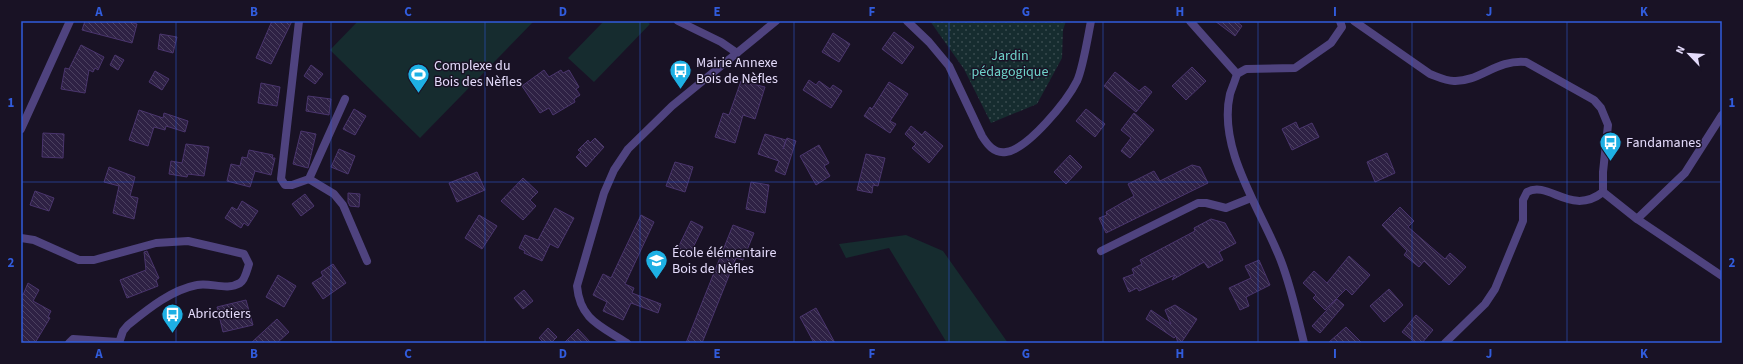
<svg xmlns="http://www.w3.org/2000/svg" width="1743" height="364" font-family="'Source Sans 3',sans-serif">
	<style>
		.green { fill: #162c2f }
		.park { fill: url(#park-dots) }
		.building { fill: url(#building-back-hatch); stroke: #4a356d }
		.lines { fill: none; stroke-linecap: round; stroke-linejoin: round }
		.minor { stroke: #4f437f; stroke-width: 8 }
		.grid { fill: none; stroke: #315cdc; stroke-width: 1; stroke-opacity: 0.55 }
		.labels { text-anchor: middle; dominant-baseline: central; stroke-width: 3; stroke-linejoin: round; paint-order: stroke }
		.park-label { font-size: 14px; fill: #6fd3ca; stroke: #191225 }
		.poi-label { font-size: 14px; fill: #e4dbfb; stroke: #191225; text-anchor: start }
		.neatline { fill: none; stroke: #315cdc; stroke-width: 1.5 }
		.grid-label { font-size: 13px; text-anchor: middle; font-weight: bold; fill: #315cdc }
	</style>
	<defs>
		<pattern id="park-dots" width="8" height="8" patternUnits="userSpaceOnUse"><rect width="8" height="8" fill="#162c2f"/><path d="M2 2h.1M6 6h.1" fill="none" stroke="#384a4e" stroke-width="1.8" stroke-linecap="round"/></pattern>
		<pattern id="building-back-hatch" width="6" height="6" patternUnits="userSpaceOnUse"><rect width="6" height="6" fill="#2e2144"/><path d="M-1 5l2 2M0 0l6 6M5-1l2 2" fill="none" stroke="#4c4160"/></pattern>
	</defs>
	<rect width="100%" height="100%" fill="#191225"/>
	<!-- green -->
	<g class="green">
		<polygon points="358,21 534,21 420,138 330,50"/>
		<polygon points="604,21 646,21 650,24 594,82 568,58"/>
		<polygon points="906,235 943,251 1008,343 947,343 889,248 846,258 839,244"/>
	</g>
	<!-- park -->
	<polygon class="park" points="930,21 1066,21 1063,30 1062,58 1037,104 991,123 964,69"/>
	<!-- building -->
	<g class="building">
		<polygon points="85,21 126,21 137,24 132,43 82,30"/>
		<polygon points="272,21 292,21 271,64 256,58"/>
		<polygon points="1215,21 1236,21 1242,26 1235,36"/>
		<polygon points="894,32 914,47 902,64 882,49"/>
		<polygon points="833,33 850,44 839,62 822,52"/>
		<polygon points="160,34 177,37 173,53 158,49"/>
		<polygon points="81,45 104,57 98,70 95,68 93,72 89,70 85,93 61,89 65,68 69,69"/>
		<polygon points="115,55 124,60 118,70 110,65"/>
		<polygon points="311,65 323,74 315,84 304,76"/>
		<polygon points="1192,67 1206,81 1186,100 1172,86"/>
		<polygon points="544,70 549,77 561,70 563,73 569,70 579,87 576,89 580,95 574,99 575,102 553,115 549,108 540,113 522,86"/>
		<polygon points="155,71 169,79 162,90 149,82"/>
		<polygon points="1115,72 1139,91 1145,86 1152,92 1136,112 1104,86"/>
		<polygon points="809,80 816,85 819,81 830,89 833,85 842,91 831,108 803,90"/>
		<polygon points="741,81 765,87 755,119 743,115 735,143 715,137 723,113 729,115"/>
		<polygon points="889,82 908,94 890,121 896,124 890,133 864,116 870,107 872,109"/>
		<polygon points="261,83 280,87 277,106 258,103"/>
		<polygon points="308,96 331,99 329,115 306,111"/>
		<polygon points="354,109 366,116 355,135 343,129"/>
		<polygon points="1086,109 1105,124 1095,137 1076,121"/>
		<polygon points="139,110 163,118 164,113 188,121 185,132 166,126 165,130 154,127 148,146 129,140"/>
		<polygon points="1134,113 1154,130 1130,158 1121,151 1131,138 1121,130"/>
		<polygon points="1296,122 1299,129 1312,123 1319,137 1292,150 1282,129"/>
		<polygon points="911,126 922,135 925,131 943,146 929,163 912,148 916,144 905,134"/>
		<polygon points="301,131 316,134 308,168 293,164"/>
		<polygon points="43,133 64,134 63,158 42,157"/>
		<polygon points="765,134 786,140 783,149 787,138 796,141 785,175 775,171 779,161 758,154"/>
		<polygon points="595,138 604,147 586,167 576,157 581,152 578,150 588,140 590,143"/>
		<polygon points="186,144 209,147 204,176 188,174 187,177 169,174 171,161 182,163"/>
		<polygon points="819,145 829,163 824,166 830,176 816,185 800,156"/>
		<polygon points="339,149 355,156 348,174 331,167"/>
		<polygon points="249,150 273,155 272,158 275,158 271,175 255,171 250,187 227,181 231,164 240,166 242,157 247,158"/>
		<polygon points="1387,153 1395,173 1375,182 1367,162"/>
		<polygon points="866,154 885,158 878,186 873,185 872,193 857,190"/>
		<polygon points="1070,155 1082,167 1066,184 1054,172"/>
		<polygon points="675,162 693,167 685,192 666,186"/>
		<polygon points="1192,165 1200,167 1208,183 1106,233 1099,218 1107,215 1106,212 1134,196 1128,184 1154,171 1160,181"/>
		<polygon points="109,167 135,177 130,196 138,198 134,219 113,213 119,186 104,182"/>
		<polygon points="477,172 485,190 457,202 449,183"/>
		<polygon points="523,178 538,192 530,200 536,206 523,220 501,201"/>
		<polygon points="751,182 769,185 765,213 746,209"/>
		<polygon points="35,191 54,198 49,211 30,205"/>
		<polygon points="348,193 360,194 359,207 350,206 348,202"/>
		<polygon points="305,194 314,206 301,216 292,204"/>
		<polygon points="242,201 258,211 248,226 244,223 241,228 225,218 232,207 237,210"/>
		<polygon points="1400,207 1414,221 1408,227 1445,259 1450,253 1466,267 1449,285 1424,261 1419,267 1404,255 1407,251 1382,225"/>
		<polygon points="555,208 574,218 558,248 550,244 542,261 524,253 525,251 519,248 525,235 538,240"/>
		<polygon points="479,215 497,226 482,249 465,238"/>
		<polygon points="641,215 654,222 625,284 634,288 632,293 661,304 658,313 631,303 623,320 603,311 607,302 593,295 603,274 611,278"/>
		<polygon points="1211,219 1225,223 1236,243 1219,252 1223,260 1208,268 1204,262 1172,280 1175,275 1139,291 1137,288 1129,292 1123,278 1134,274 1132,269 1142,264 1140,260 1195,231 1194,228"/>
		<polygon points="691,221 703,227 688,258 676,252"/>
		<polygon points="733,225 754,233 743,260 736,258 702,343 686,343"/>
		<polygon points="147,251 159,278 156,280 158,286 127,298 120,280 146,270 144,252"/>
		<polygon points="1349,256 1370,275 1352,295 1346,289 1325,310 1313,298 1316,295 1303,283 1314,271 1327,283"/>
		<polygon points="1259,260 1270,285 1246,297 1249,306 1240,310 1229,288 1251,278 1245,266"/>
		<polygon points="333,264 346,283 323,299 312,283 323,276 321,272"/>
		<polygon points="278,275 296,286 284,307 266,297"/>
		<polygon points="28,283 39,290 33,301 51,311 48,317 50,318 35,343 21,343 21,294 23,295"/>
		<polygon points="1389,289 1403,305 1384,322 1370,306"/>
		<polygon points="524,290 533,301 523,309 514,298"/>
		<polygon points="1337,299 1344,305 1320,333 1312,326"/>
		<polygon points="246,300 253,325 223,332 217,307"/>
		<polygon points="1175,305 1197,319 1181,343 1178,343 1176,336 1174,338 1146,319 1151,310 1171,324 1165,310"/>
		<polygon points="816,308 835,343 814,343 800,317"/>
		<polygon points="1416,315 1433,330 1422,343 1416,343 1402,332"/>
		<polygon points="277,319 289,332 277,343 251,343"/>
		<polygon points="1346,327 1362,343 1328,343"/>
		<polygon points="548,328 557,337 551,343 544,343 539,338"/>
		<polygon points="578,329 591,343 564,343"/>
	</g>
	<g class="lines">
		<!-- minor -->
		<g class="minor">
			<polyline points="299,21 281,179 285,185 292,185 309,179 345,99"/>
			<polyline points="678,21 721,42 737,53"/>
			<path d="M907,21L929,42L949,66L982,136C987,144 994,154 1006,152C1028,149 1067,101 1077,81C1083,68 1088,36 1091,21"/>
			<polyline points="1190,21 1237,74"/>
			<path d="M1354,21L1430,74C1438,77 1446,81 1454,81C1479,82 1497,59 1526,62L1594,100L1601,108L1608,125L1603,172V192"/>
			<polyline points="21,129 70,21"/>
			<polyline points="309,179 334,194 343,205 367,261"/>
			<polyline points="1603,192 1637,219 1722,276"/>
			<polyline points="1637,219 1685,173 1722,115"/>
			<path d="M21,238L34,240L79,260H94L156,243L188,241L244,254L249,264C247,270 245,280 240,283C227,291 210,282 197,285C171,290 148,309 128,325L123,331L119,343"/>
			<polyline points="1101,251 1198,203 1206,203 1226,208 1251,198"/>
			<polyline points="69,343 73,339 118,342"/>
			<path d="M627,343C601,326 580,320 577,286L604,193L614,170L628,149L672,106L776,21"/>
			<path d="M1304,343C1297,315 1291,287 1281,261C1262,211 1217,150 1230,94C1232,88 1235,81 1237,74L1246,69L1295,68L1331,43L1342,27L1340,21"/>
			<path d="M1445,343L1485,304L1495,289L1523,221V200L1527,192C1549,180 1571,217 1603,192"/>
		</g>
	</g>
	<!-- grid -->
	<path class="grid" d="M176,21V343M331,21V343M485,21V343M640,21V343M794,21V343M949,21V343M1103,21V343M1258,21V343M1412,21V343M1567,21V343M21,182H1722"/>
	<!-- icons -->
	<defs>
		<symbol id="bus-pin" viewBox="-11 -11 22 30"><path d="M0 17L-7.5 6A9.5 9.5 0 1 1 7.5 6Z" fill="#1eb0e4" stroke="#191225"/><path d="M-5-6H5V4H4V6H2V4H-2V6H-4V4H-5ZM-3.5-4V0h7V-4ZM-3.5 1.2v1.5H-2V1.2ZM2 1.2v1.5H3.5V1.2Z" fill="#fff"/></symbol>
		<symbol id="stadium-pin" viewBox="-11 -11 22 30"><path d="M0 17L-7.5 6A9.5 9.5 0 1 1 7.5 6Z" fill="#1eb0e4" stroke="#191225"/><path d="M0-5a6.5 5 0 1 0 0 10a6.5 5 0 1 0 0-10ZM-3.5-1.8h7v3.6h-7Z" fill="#fff"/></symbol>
		<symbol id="school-pin" viewBox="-11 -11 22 30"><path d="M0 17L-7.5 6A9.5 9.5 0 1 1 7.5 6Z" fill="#1eb0e4" stroke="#191225"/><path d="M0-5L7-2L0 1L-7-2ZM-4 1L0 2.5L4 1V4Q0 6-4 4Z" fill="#fff"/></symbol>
	</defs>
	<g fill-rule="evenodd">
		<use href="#bus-pin" x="668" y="58" width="25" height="34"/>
		<use href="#stadium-pin" x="406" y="62" width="25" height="34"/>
		<use href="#bus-pin" x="1598" y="130" width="25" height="34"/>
		<use href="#school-pin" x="644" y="248" width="25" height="34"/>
		<use href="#bus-pin" x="160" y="302" width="25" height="34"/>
	</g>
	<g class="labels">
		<!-- park labels -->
		<g class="park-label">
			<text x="1010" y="56">Jardin<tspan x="1010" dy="16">pédagogique</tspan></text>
		</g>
		<!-- poi labels -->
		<g class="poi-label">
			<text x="696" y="63">Mairie Annexe<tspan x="696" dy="16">Bois de Nèfles</tspan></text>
			<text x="434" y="66">Complexe du<tspan x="434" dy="16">Bois des Nèfles</tspan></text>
			<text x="1626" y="143">Fandamanes</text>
			<text x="672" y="253">École élémentaire<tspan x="672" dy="16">Bois de Nèfles</tspan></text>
			<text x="188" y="314">Abricotiers</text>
		</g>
	</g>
	<!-- border -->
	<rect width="1743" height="364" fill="none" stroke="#191225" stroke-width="44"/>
	<!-- north arrow -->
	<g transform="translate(1689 54) rotate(295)" stroke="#191225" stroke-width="3" paint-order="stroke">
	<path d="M0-3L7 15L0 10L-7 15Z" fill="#e4dbfb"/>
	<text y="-6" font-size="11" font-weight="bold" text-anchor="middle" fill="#e4dbfb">N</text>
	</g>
	<rect x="22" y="22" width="1699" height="320" class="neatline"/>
	<g class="grid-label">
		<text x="99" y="16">A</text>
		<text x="254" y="16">B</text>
		<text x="408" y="16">C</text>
		<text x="563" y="16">D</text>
		<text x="717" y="16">E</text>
		<text x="872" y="16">F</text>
		<text x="1026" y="16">G</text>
		<text x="1180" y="16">H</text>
		<text x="1335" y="16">I</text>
		<text x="1489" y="16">J</text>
		<text x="1644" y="16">K</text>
		<text x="11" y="107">1</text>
		<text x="1732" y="107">1</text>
		<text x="11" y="267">2</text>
		<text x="1732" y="267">2</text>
		<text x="99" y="358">A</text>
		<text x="254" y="358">B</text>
		<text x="408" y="358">C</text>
		<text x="563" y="358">D</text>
		<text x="717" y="358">E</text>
		<text x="872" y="358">F</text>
		<text x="1026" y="358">G</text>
		<text x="1180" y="358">H</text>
		<text x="1335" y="358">I</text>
		<text x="1489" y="358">J</text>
		<text x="1644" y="358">K</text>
	</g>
</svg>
